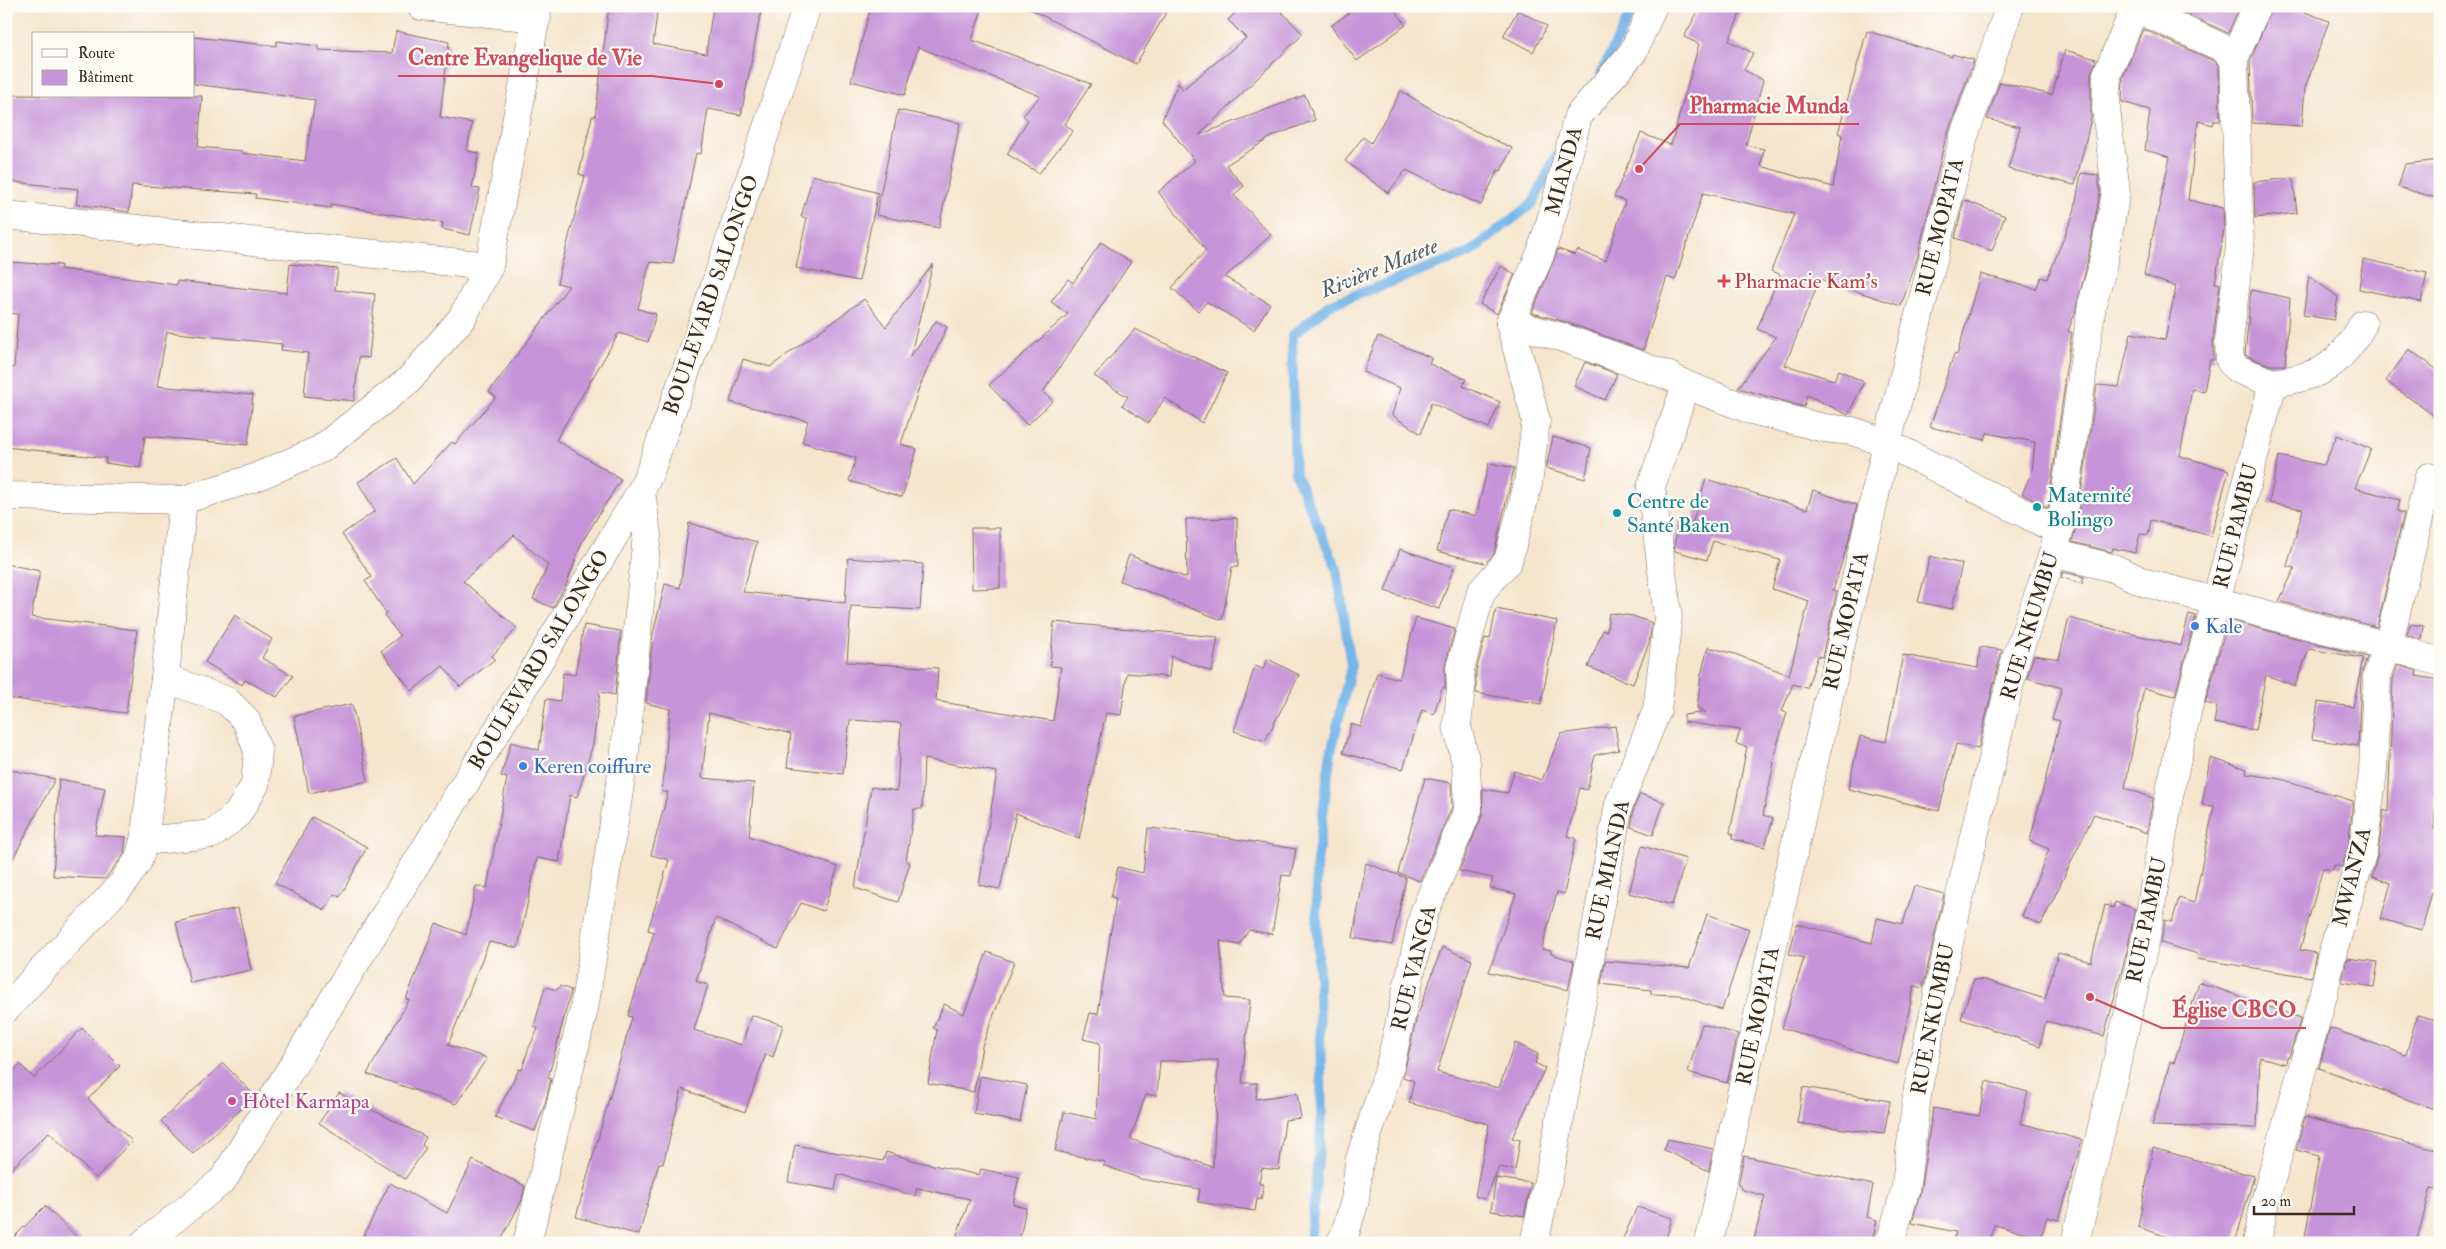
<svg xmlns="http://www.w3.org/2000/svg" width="2446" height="1249" font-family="'IM FELL Double Pica',serif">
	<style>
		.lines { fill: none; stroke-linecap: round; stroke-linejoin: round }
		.stream { stroke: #74b5e9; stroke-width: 10 }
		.building { fill: #c694d8; fill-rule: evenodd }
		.minor-casing { stroke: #7c6b5b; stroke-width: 29 }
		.minor { stroke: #fff; stroke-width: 28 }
		.health-dot { fill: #e0444e; stroke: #fdfcf7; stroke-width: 2 }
		.culture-dot { fill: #0f9aa8; stroke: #fdfcf7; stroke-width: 2 }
		.shop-dot { fill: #3f7fe0; stroke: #fdfcf7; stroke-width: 2 }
		.hotel-dot { fill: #d1479c; stroke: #fdfcf7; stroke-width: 2 }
		.labels { text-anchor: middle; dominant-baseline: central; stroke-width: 4.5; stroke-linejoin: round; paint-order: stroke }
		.street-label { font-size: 21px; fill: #3b2a1e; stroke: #fdfcf7 }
		.health-label { font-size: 21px; fill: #be3a42; stroke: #fdfcf7; text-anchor: start }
		.culture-label { font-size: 21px; fill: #0d838f; stroke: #fdfcf7; text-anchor: start }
		.shop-label { font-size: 21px; fill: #366cbe; stroke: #fdfcf7; text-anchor: start }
		.hotel-label { font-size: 21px; fill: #b23c85; stroke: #fdfcf7; text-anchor: start }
		.water-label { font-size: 22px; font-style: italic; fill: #4f5b65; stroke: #fdfcf7 }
		.leader { fill: none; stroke: #d1495b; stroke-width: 2 }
		.callout-dot { fill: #d1495b; stroke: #fdfcf7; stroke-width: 2 }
		.callout-label { font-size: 22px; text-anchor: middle; font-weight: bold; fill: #d1495b; stroke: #fdfcf7; stroke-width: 4.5; stroke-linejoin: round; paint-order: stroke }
	</style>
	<rect width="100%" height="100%" fill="#fdfcf7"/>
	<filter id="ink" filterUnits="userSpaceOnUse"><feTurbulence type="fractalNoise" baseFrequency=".02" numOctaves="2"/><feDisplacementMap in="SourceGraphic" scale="10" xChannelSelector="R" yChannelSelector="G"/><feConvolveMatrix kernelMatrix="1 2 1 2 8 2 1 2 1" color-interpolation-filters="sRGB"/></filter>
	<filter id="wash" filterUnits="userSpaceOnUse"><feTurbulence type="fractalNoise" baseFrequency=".0096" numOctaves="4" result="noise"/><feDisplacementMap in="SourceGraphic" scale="20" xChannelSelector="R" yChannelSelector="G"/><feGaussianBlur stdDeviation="1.12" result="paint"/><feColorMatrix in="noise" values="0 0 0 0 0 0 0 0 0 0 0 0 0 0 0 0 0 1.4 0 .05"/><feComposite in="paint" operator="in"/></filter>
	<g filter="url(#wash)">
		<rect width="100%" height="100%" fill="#f6e5cd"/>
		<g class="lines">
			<!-- stream -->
			<g class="stream">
				<polyline points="1601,73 1634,6"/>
				<polyline points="1310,1243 1322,1117 1316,871 1330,757 1351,666 1337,569 1295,473 1292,336 1329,305 1469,253 1533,203 1557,154"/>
			</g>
		</g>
		<g id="blocks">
			<!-- building -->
			<g class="building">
				<polygon points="609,6 658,6 653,44 706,54 713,6 762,6 741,115 708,109 701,154 696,153 673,264 650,262 638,309 656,314 648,342 619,333 556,440 621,479 582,542 567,583 553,608 533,599 548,565 514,535 463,581 517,628 492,656 495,659 460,687 443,666 412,691 381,651 400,636 384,615 386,613 365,581 372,577 342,534 375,511 358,482 397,458 413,484 452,442 455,444 496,397 489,392 569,286 557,283 585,176 579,174 592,116 595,117"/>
				<polygon points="871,6 983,6 972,40 1091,84 1065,124 1073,131 1039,173 1007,154 1028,120 1023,116 1040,96 918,47 905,95 851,81"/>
				<polygon points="1024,6 1170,6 1136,64"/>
				<polygon points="1242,6 1276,6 1303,34 1199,135 1305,95 1315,120 1273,136 1226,165 1244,186 1234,195 1271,235 1225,277 1270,304 1254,330 1207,302 1198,311 1172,288 1206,250 1158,192 1195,161 1162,120 1178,83 1183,89 1246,38 1228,20"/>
				<polygon points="1358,6 1392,6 1406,25 1357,61 1331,26"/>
				<polygon points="1701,6 1743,6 1729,41 1753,53 1744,70 1763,80 1746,145 1764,149 1761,166 1833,187 1842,135 1838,133 1867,31 1952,57 1952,54 1974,60 1945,141 1917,259 1901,306 1820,279 1785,365 1834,380 1839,370 1864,382 1848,415 1807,395 1804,407 1738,388 1776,337 1757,329 1780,274 1771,271 1794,214 1703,193 1675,280 1667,277 1643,350 1566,322 1532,313 1558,249 1575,255 1577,250 1606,261 1625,201 1614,197 1641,133 1671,145 1699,44 1684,37"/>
				<polygon points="2169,6 2240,6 2228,33"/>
				<polygon points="2272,6 2288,6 2329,21 2305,88 2302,126 2252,123 2250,62"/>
				<polygon points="1518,10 1547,26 1533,52 1503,36"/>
				<polygon points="2143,29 2214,61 2219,66 2220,121 2214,121 2213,125 2198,121 2188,200 2223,208 2224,230 2215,283 2220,284 2213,340 2214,360 2210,360 2204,391 2192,389 2180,456 2229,470 2211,536 2151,520 2148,535 2140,534 2135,553 2113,548 2112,552 2072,542 2077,522 2097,385 2119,387 2131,333 2165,340 2176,287 2144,275 2170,157 2145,150 2150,110 2122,102 2123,77"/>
				<polygon points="396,31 449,42 440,117 472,123 467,151 479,153 472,188 480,189 470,235 442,229 443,223 331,204 331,208 255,198 256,194 132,185 129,212 76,204 78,189 6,181 6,95 202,96 198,147 242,151 242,153 305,161 315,100 194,84 194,37 276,46 277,41 318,46 318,50 392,53"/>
				<polygon points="2065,50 2096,59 2091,74 2091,119 2075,185 2008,169 2020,127 1987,119 2000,82 2052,95"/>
				<polygon points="1401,91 1445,117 1512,148 1501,171 1498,170 1481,205 1406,170 1388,193 1345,161 1363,137 1371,143"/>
				<polygon points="898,110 960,123 939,228 876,215"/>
				<polygon points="2440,160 2440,199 2398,187 2405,164"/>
				<polygon points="2081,173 2098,175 2100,192 2086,269 2075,313 2068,331 2072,333 2064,382 2065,383 2048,508 2022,494 2032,471 2035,442 1987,433 1985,440 1930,427 1954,354 1957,355 1980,274 2036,289 2041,277 2047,279 2074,213"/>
				<polygon points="813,175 878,193 859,281 796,268 807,218 801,217"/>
				<polygon points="2293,178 2297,213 2255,218 2254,182"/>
				<polygon points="1964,200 2005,216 1992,251 1955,238"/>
				<polygon points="1101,242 1131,262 1043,392 1053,401 1027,425 989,385 1068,314 1051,302 1068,279 1073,283"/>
				<polygon points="2363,259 2427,273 2421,302 2359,289"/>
				<polygon points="6,262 61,265 60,269 177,285 177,281 287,293 290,264 338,269 335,290 375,294 369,358 359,357 354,401 304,396 308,353 281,350 282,344 167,332 157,386 253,395 248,445 145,436 140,468 105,463 106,458 6,447 6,367 14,368 18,314 6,313"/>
				<polygon points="933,264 910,357 936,321 947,327 919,388 901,444 917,449 902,497 849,481 856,458 802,442 808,421 730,402 743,359 770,367 864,299 886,327"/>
				<polygon points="1501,266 1515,274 1497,314 1480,304"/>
				<polygon points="2309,276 2338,297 2334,320 2303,315"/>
				<polygon points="2251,290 2290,298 2285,365 2269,365 2245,355"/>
				<polygon points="1135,329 1227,373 1202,423 1165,398 1148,423 1122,405 1128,397 1094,376"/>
				<polygon points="1378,336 1432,358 1429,364 1466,379 1463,386 1500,402 1489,428 1431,403 1421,434 1392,415 1400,388 1363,372"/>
				<polygon points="2409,349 2440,372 2440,420 2386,381"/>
				<polygon points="1585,362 1617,374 1605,400 1574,386"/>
				<polygon points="2337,435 2371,449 2355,488 2400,500 2397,511 2404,513 2377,627 2279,601 2295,568 2287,566 2303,509 2269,503 2279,456 2324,465"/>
				<polygon points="1553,437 1591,448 1585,479 1546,468"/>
				<polygon points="1489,463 1514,468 1494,554 1485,563 1437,551 1448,509 1476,516"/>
				<polygon points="1706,479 1807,509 1813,490 1857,505 1848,543 1833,590 1837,591 1822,657 1818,656 1807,688 1793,684 1782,711 1787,713 1772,762 1774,763 1763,815 1773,818 1765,847 1732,839 1733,834 1730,833 1747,747 1736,744 1740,730 1684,722 1684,715 1706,712 1697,708 1701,675 1708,647 1735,654 1789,675 1809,601 1772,589 1780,560 1713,541 1707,560 1675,551 1674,544 1680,521 1692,524"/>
				<polygon points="1237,518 1238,567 1232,567 1222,620 1120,581 1129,555 1187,578 1186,519"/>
				<polygon points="689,523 757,542 743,592 845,603 848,558 923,564 920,610 851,606 847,662 938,668 936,701 1053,721 1061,667 1050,666 1054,622 1218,637 1212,672 1171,656 1169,677 1127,673 1121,715 1106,713 1079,839 1016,813 1000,889 979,885 997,772 924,759 922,809 914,809 906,861 910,863 898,902 855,888 871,787 897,791 901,723 850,720 843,774 787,767 791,734 709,713 702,778 754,783 749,836 838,867 823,911 801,903 778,949 716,918 696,981 708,985 694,1030 742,1045 751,1015 783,1025 773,1057 766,1054 745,1112 682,1089 663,1164 659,1163 639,1235 576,1217 632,1017 628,1016 654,932 648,930 669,860 651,855 668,792 662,792 670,709 646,703 653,634 665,584 680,588"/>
				<polygon points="971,528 1000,528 1000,588 972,589"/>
				<polygon points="1400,549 1454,567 1439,609 1385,591"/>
				<polygon points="1930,556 1962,564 1952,609 1918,602"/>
				<polygon points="6,564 40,571 31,617 137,630 126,713 6,698"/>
				<polygon points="2063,572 2084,577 2082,584 2061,577"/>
				<polygon points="1496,609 1557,621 1541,704 1476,693 1476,671 1485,638 1490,639"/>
				<polygon points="1609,613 1633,616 1652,623 1649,643 1633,684 1588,667 1603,630 1607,631"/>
				<polygon points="2189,614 2196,616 2175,696 2144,688 2125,788 2153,798 2147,833 2094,814 2041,925 2022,916 2049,849 2030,841 2060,721 2052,719 2062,688 2027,678 2034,655 2059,659 2069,618 2181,646"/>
				<polygon points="235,615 272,639 262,658 293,676 277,697 245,680 242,685 205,662"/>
				<polygon points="1416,618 1455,629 1445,665 1445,688 1442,688 1434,714 1422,710 1403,769 1343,753 1351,724 1361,727 1377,673 1399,679"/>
				<polygon points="2228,620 2367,657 2361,675 2358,746 2312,739 2318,702 2353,707 2363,658 2309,649 2295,686 2266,675 2255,730 2214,723 2217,706 2205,703"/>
				<polygon points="2410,624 2424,626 2422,640 2407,635"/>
				<polygon points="584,625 621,631 615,695 600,692 593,744 577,797 570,795 559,862 537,858 518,948 489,942 448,1045 487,1058 456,1104 367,1074 409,1000 406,999 436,923 466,935 476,886 487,888 507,778 501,776 511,742 539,750 546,699 560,701 563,673 575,675"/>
				<polygon points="1980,647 2002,650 1978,749 1956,744 1939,811 1848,789 1860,736 1886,742 1903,655 1978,668"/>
				<polygon points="1268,659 1299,675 1265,741 1234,731 1255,666 1263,669"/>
				<polygon points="2398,665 2417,671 2416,676 2440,680 2440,778 2437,777 2434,829 2440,830 2440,894 2432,892 2422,930 2381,919 2391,883 2372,877 2378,853 2384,810 2388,812 2393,679"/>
				<polygon points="352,704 368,781 309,793 294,716"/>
				<polygon points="1615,726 1619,750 1595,755 1587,790 1580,788 1567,836 1576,838 1564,894 1557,892 1542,949 1551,951 1551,954 1574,961 1568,990 1489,972 1516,894 1490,888 1493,878 1459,871 1482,816 1483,789 1508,793 1514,771 1542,780 1561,734"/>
				<polygon points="2210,758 2247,769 2246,774 2281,779 2353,801 2348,848 2342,867 2334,865 2333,870 2323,868 2300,950 2316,953 2311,977 2197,959 2198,954 2161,943 2165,920 2172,922 2179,898 2194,903 2214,806 2202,805"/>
				<polygon points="6,769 55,779 6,872"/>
				<polygon points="1425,778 1451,783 1452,807 1420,881 1398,873"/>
				<polygon points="59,779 105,788 95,835 126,837 124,854 105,879 53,876"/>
				<polygon points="1640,794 1664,802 1653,835 1631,827 1634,808"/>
				<polygon points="312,817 367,847 340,897 334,894 325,910 275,883"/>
				<path d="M1148,828L1199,833L1296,849L1291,876L1282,875L1272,934L1249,930L1239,945L1220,941L1225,998L1250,1000L1242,1083H1257L1256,1099L1297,1093L1301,1118L1285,1120L1279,1170L1262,1168L1259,1183L1264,1185L1261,1200L1257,1199L1255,1211L1198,1202L1200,1189L1141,1179L1103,1165L1105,1162L1055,1151L1064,1112L1096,1119L1100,1043L1083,1039L1090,1013L1098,1014L1116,898L1111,897L1118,867L1143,873ZM1218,1060L1213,1167L1130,1139L1146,1095H1157L1160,1061Z"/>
				<polygon points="1642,846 1686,859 1672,905 1629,893"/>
				<polygon points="1366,863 1406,878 1392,945 1353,938"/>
				<polygon points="1914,886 1944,894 1923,988 1914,986 1898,1064 1782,1028 1804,958 1789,954 1797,924 1872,943 1877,918 1903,924"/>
				<polygon points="2115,902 2135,909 2128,947 2104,1036 2046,1021 2040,1046 1961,1019 1974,979 1985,980 2045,999 2058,953 2091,962 2105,905 2113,908"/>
				<polygon points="238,908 251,970 190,983 176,922"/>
				<polygon points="1707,914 1749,929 1722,1010 1679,995 1651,994 1651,990 1601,984 1605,961 1689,968"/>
				<polygon points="1442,947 1472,960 1437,1072 1499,1088 1515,1043 1538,1054 1535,1063 1545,1068 1512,1138 1520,1140 1515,1170 1499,1167 1485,1199 1475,1196 1489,1124 1409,1103 1414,1081 1403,1077 1417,1017"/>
				<polygon points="987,952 1014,962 982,1046 974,1092 928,1083 937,1030 933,1028 944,1004 964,1014"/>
				<polygon points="2347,958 2378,962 2374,987 2342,982"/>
				<polygon points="2199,982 2301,1018 2289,1057 2287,1057 2286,1064 2260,1057 2257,1128 2152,1126 2170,1062 2174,1063"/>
				<polygon points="560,986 571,990 570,995 548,1078 551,1079 545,1104 535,1131 495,1117 519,1069 522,1070 528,1050 538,1029 534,1026 545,987 557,990"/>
				<polygon points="2417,1015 2440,1021 2440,1111 2319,1068 2330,1028 2406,1055"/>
				<polygon points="1702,1024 1738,1034 1727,1083 1688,1072"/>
				<polygon points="82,1028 120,1066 88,1099 132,1141 96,1178 49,1132 6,1174 6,1078 20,1064 34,1078"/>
				<polygon points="223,1063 255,1096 193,1154 161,1121"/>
				<polygon points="980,1076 1027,1085 1020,1122 974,1114"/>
				<polygon points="1986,1081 2028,1092 2020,1123 2082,1140 2059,1220 2047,1217 2041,1237 1994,1225 1988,1243 1952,1243 1956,1232 1912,1223 1920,1193 1933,1108 1979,1116"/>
				<polygon points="1803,1087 1890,1101 1884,1134 1797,1123"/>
				<polygon points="339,1093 426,1137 422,1145 426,1148 405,1179 319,1123"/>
				<polygon points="2305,1117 2440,1151 2440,1190 2431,1188 2416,1243 2304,1243 2319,1156 2296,1150"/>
				<polygon points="1668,1139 1713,1149 1709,1171 1664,1150"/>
				<polygon points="795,1145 883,1161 886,1152 919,1162 979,1175 981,1169 1019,1177 1013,1204 1026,1208 1019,1243 954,1243 970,1199 917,1188 915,1196 838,1174 835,1190 788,1182"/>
				<polygon points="2153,1148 2254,1176 2235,1243 2186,1243 2138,1227"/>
				<polygon points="1744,1156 1873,1185 1867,1217 1877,1220 1872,1243 1753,1243 1765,1196 1740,1189 1741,1186 1738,1185"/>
				<polygon points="473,1160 525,1186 522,1200 499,1243 360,1243 390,1183 447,1213"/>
				<polygon points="1496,1178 1531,1183 1524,1216 1491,1211"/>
				<polygon points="45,1206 83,1243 8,1243"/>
				<polygon points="1637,1207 1672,1218 1665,1243 1621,1243"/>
			</g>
		</g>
	</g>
	<g filter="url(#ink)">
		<use href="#blocks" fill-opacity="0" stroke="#7c6b5b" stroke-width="1"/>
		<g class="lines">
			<defs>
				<g id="minor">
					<polyline points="421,6 537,18"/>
					<polyline points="2234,59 2257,6"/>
					<polyline points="6,215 489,266"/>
					<polyline points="1510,323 1561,337 1669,376 1686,385 1751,410 1824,428 1852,431 1887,443 2059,531"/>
					<polyline points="1510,323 1540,255 1556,203 1578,116 1633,52 1653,6"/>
					<path d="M2273,383C2321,376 2339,367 2363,324"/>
					<polyline points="6,496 183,500 254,478 321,449 409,380 462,318 489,266 538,6"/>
					<polyline points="2053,553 2113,568 2146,583 2388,646 2440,662"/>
					<polyline points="144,841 213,834 237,815 255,785 258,751 246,720 227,701 165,678"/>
					<polyline points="6,1009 123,883 138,861 144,841 165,678 183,500"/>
					<polyline points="144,1243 223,1180 505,718 641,491 649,474 696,343 807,6"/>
					<polyline points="527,1243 584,1009 624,760 647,535 641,491"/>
					<polyline points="1340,1243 1344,1237 1355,1200 1359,1162 1390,1066 1424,913 1468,810 1466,763 1457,726 1461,689 1460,669 1481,592 1508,561 1528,484 1536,420 1510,323"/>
					<polyline points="1534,1243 1551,1167 1619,804 1657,710 1668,617 1651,487 1686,385"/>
					<polyline points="1709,1243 1787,880 1887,443 1964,136 2010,6"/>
					<polyline points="1890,1243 1905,1191 1918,1088 1951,933 2016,658 2053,553 2062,520 2092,304 2101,273 2116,192 2106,109 2107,74 2135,8"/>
					<polyline points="2075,1243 2146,937 2170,791 2187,712 2273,383 2237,369 2230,361 2229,342 2240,246 2234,59 2223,48 2131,6"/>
					<polyline points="2257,1243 2265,1201 2323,996 2332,954 2363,851 2373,771 2377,676 2388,646 2429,477"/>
				</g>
			</defs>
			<!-- minor casing -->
			<use href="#minor" class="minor-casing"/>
			<!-- minor -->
			<use href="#minor" class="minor"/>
		</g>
	</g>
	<!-- markers -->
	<path class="health-dot" d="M1721.5 273.5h5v5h5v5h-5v5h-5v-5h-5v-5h5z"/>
	<g class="culture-dot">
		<circle cx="2037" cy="507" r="5"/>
		<circle cx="1617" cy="513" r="5"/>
	</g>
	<g class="shop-dot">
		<circle cx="2195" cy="626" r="5"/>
		<circle cx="523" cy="766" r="5"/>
	</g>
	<circle class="hotel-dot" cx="232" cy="1101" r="5"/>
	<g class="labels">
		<!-- street labels -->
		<g class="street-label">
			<text transform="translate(1564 171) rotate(-75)">MIANDA</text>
			<text transform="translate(1940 227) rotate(-76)">RUE MOPATA</text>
			<text transform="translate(711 295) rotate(-71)">BOULEVARD SALONGO</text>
			<text transform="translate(2236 526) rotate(-76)">RUE PAMBU</text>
			<text transform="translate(1846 621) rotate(-77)">RUE MOPATA</text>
			<text transform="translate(2030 626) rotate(-73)">RUE NKUMBU</text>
			<text transform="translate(539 660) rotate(-59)">BOULEVARD SALONGO</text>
			<text transform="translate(1608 870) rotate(-78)">RUE MIANDA</text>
			<text transform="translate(2352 877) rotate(-76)">MWANZA</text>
			<text transform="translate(2147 920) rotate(-78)">RUE PAMBU</text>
			<text transform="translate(1414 968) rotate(-76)">RUE VANGA</text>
			<text transform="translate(1758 1016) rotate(-78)">RUE MOPATA</text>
			<text transform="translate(1933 1019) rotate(-79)">RUE NKUMBU</text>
		</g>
		<!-- health labels -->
		<g class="health-label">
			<text x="1734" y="281">Pharmacie Kam's</text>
		</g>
		<!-- culture labels -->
		<g class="culture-label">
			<text x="2047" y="495">Maternité<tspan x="2047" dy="24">Bolingo</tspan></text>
			<text x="1627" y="501">Centre de<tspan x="1627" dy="24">Santé Baken</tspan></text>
		</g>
		<!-- shop labels -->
		<g class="shop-label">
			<text x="2205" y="626">Kale</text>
			<text x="533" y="766">Keren coiffure</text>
		</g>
		<!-- hotel labels -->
		<g class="hotel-label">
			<text x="242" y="1101">Hôtel Karmapa</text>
		</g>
		<!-- water labels -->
		<g class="water-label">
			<text transform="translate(1379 268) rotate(-22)">Rivière Matete</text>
		</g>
	</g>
	<!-- callouts -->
	<path class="leader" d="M719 84L652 76H398M1639 169L1680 124H1859M2090 997L2162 1028H2306"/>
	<g class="callout-dot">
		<circle cx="719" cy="84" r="5"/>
		<circle cx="1639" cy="169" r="5"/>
		<circle cx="2090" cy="997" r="5"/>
	</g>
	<g class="callout-label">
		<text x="525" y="65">Centre Evangelique de Vie</text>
		<text x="1769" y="113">Pharmacie Munda</text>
		<text x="2234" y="1017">Église CBCO</text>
	</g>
	<!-- margin -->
	<rect width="2446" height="1249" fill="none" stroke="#fdfcf7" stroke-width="25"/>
	<!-- legend -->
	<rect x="32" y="32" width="162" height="65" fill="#fdfcf7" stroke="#afa8a0"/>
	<rect x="42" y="49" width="25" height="8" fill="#ffffff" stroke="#afa8a0"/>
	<text x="78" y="58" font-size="15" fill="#3b2a1e">Route</text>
	<rect x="42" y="70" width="25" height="15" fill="#c694d8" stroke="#afa8a0"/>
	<text x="78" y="82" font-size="15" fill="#3b2a1e">Bâtiment</text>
	<!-- scale -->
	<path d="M2254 1206v8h100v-8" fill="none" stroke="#3b2a1e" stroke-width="2.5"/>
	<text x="2261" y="1206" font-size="15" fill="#3b2a1e" stroke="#fdfcf7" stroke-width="4" paint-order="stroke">20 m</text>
</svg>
